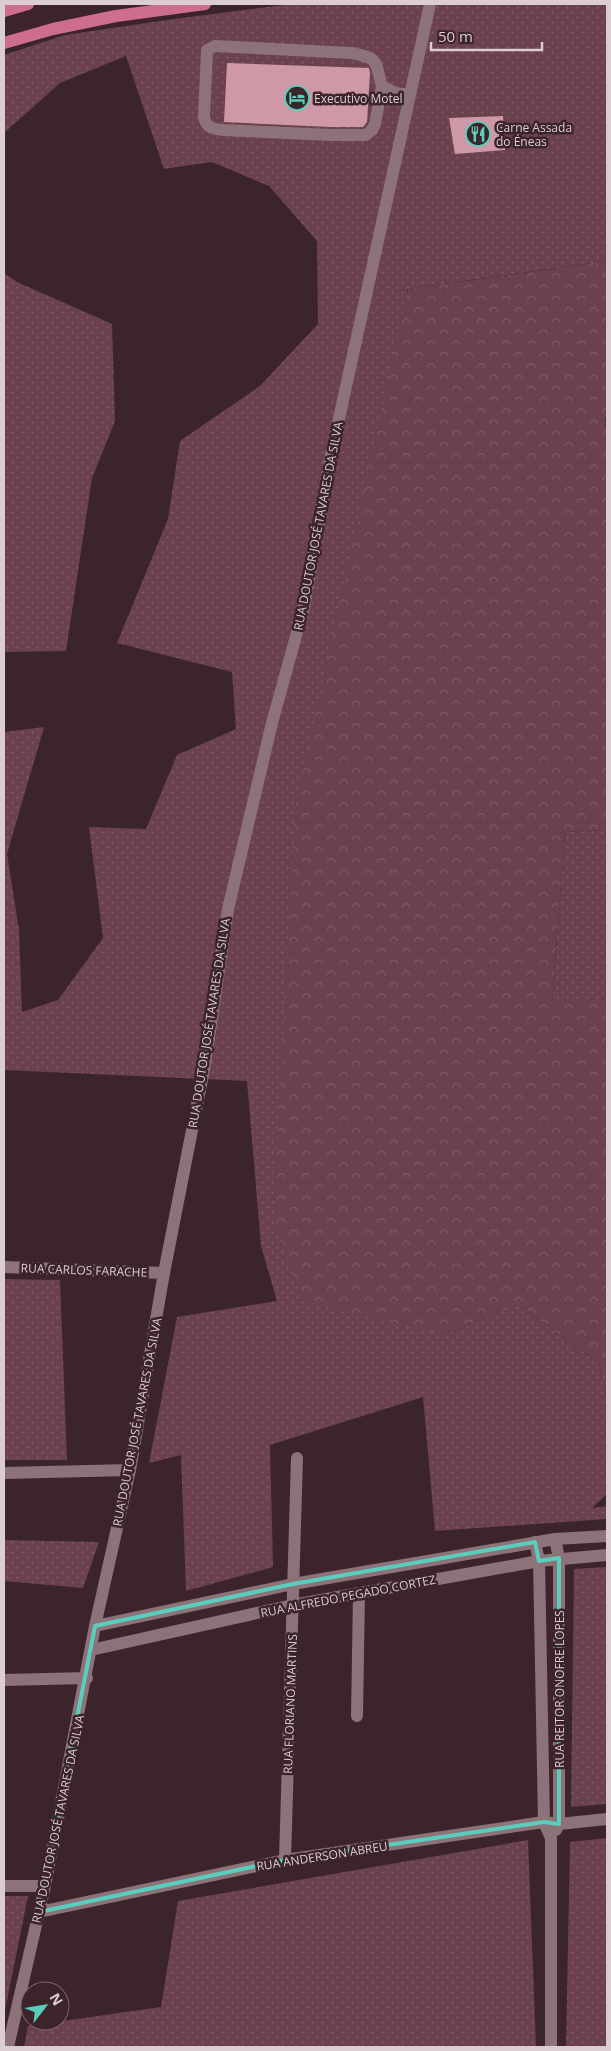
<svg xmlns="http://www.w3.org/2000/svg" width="611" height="2051" font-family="'Open Sans',sans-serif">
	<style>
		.grass { fill: url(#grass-dots) }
		.forest { fill: url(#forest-crowns) }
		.building { fill: #ce98a6 }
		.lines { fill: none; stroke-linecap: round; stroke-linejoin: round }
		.minor { stroke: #8d7279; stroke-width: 12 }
		.major { stroke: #ce6e8d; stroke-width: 12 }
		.marked { fill: none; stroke: #5acebc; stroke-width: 4; stroke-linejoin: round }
		.labels { text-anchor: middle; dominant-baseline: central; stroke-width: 5; stroke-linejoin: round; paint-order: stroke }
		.poi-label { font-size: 12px; fill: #dccdd0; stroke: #3b242a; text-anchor: start }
		.street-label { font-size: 12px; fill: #dccdd0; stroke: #3b242a }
	</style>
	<defs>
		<pattern id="grass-dots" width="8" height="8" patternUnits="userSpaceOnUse" patternTransform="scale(1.25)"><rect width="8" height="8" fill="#6a414c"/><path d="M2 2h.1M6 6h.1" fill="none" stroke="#7f5b65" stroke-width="1.8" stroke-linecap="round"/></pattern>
		<pattern id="forest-crowns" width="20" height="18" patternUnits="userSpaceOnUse" patternTransform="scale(1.25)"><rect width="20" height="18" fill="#6a414c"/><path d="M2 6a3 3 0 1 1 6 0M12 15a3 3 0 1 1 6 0" fill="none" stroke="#7f5b65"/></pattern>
	</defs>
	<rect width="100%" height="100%" fill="#3b242a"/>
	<!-- grass -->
	<g class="grass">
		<polygon points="291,4 607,4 607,261 407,289 443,1335 518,1305 598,1362 607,1399 607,1494 592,1508 607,1506 607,1519 435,1531 423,1397 270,1445 273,1567 186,1591 181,1455 149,1463 177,1317 277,1301 261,1246 247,1081 4,1070 4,732 44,727 7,854 19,930 22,1012 58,1000 103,938 89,827 146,829 177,755 236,729 232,672 117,643 168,519 180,441 260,386 318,324 317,241 269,186 212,162 164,169 126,56 60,83 4,133 4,55 65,35 174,19"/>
		<polygon points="4,273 17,282 112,324 115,421 92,478 66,651 4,652"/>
		<polygon points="607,830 607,998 552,1004 565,832"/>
		<polygon points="4,1279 60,1280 67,1460 4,1460"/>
		<polygon points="4,1540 99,1542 83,1588 4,1581"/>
		<polygon points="607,1567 607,1804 571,1807 574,1569"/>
		<polygon points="607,1838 607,2047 566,2047 570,1842"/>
		<polygon points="528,1840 536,2047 24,2047 28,2026 161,2007 178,1901"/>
		<polygon points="4,1896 28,1896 4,2015"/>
	</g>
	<!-- forest -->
	<polygon class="forest" points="607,261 607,418 605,418 607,447 607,830 565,832 552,1003 607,998 607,1399 598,1362 518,1305 443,1335 303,1301 273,1220 295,808 408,289"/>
	<!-- building -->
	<g class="building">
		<polygon points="227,63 369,68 370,73 367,122 363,127 330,127 224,122"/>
		<polygon points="503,116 505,150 455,154 449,118"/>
	</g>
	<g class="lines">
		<!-- minor -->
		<g class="minor">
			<path d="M382,86L375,124L372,130L366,135H330L223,130C213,129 206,128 204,117L207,50L215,46L352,53C381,59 374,61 382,86L396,93L410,95"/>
			<polyline points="4,1267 164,1273"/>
			<polyline points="4,1473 130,1470"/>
			<polyline points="555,1539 559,1558 559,1824 556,1830"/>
			<polyline points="535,1542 539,1561 544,1822 551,1838 551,2047"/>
			<polyline points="95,1626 293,1584 555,1539 607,1536"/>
			<polyline points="91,1650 293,1605 539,1561 607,1555"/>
			<polyline points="4,1680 87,1678"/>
			<polyline points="357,1716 359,1593"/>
			<polyline points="285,1860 297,1458"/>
			<polyline points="4,1886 45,1886"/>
			<polyline points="39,1912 285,1860 544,1822 559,1824 607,1819"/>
			<polyline points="8,2047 45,1886 95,1626 130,1470 164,1273 205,1064 228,909 272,723 304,607 331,455 430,4"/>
		</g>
		<!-- major -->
		<g class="major">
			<polyline points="4,11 28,4"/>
			<polyline points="4,43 53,29 116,16 205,4"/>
		</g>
	</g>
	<!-- marked area -->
	<path class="marked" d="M535,1542L539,1561L559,1558V1824L544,1822L285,1860L39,1912L95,1626L293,1584Z"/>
	<!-- icons -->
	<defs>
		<symbol id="hotel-ring" viewBox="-11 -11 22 22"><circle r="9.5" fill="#3b242a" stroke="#5acebc" stroke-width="1.5"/><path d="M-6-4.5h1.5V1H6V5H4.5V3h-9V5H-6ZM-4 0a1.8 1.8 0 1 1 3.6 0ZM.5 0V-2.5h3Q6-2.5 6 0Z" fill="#5acebc"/></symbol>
		<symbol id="restaurant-ring" viewBox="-11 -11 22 22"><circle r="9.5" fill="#3b242a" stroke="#5acebc" stroke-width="1.5"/><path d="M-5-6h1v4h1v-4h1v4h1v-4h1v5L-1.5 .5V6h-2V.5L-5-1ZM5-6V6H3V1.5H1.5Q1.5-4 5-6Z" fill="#5acebc"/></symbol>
	</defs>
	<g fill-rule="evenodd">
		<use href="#hotel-ring" x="283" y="84" width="28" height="28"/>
		<use href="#restaurant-ring" x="464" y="120" width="28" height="28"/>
	</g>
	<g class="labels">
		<!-- poi labels -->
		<g class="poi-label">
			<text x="314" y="98">Executivo Motel</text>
			<text x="496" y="127">Carne Assada<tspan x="496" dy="14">do Éneas</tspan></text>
		</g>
		<!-- street labels -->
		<g class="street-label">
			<text transform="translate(318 526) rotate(-79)">RUA DOUTOR JOSÉ TAVARES DA SILVA</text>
			<text transform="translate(209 1023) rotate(-81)">RUA DOUTOR JOSÉ TAVARES DA SILVA</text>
			<text transform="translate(84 1270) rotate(2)">RUA CARLOS FARACHE</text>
			<text transform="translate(137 1422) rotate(-79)">RUA DOUTOR JOSÉ TAVARES DA SILVA</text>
			<text transform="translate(348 1596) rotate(-11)">RUA ALFREDO PEGADO CORTEZ</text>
			<text transform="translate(559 1689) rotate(-90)">RUA REITOR ONOFRE LOPES</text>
			<text transform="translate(290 1704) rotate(-88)">RUA FLORIANO MARTINS</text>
			<text transform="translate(58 1819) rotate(-78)">RUA DOUTOR JOSÉ TAVARES DA SILVA</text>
			<text transform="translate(322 1856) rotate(-9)">RUA ANDERSON ABREU</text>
		</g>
	</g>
	<!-- border -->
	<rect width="611" height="2051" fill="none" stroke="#dccdd0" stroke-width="10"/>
	<!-- north arrow -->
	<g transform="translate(45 2006) rotate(59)"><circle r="24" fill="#3b242a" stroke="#7b686c"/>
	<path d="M0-4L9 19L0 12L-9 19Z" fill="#5acebc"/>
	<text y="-8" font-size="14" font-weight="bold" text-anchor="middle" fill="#dccdd0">N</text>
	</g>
	<!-- scale -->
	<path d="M431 42v8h111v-8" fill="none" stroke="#dccdd0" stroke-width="2.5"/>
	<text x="438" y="42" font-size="15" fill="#dccdd0" stroke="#3b242a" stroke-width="4" paint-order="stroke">50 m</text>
</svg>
